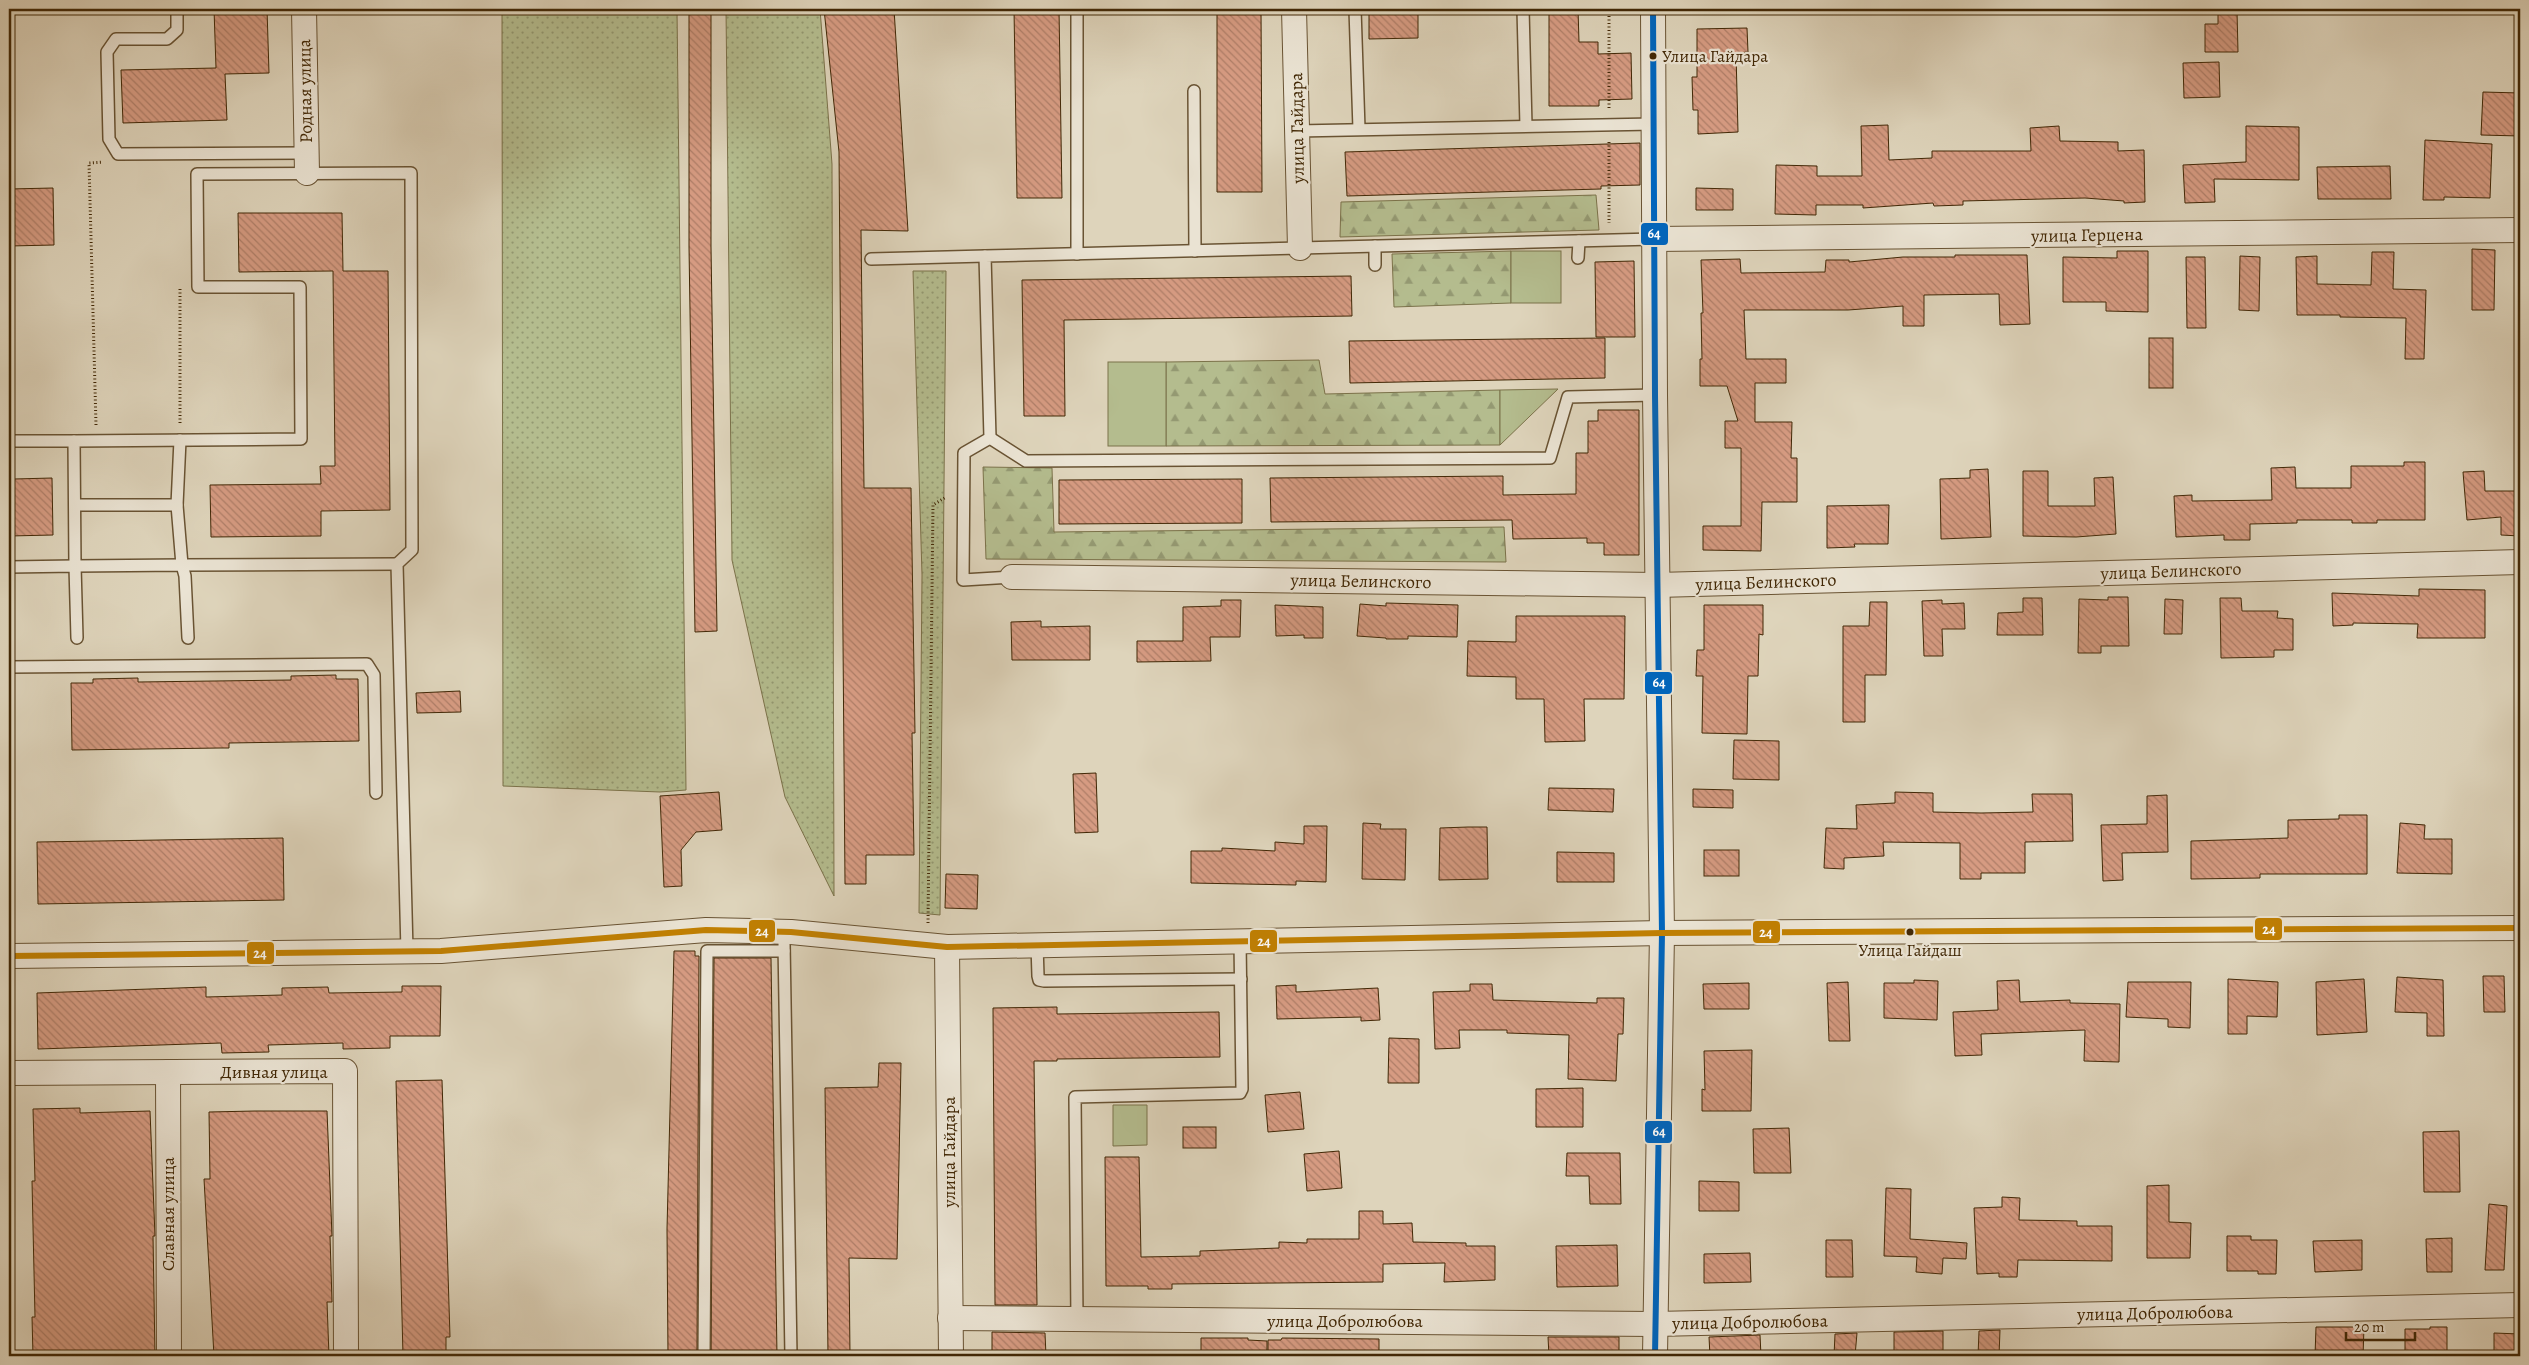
<svg xmlns="http://www.w3.org/2000/svg" width="2529" height="1365" font-family="Alegreya,serif">
	<style>
		.grass { fill: url(#grass-dots); stroke: #7b724a }
		.forest { fill: url(#forest-firs); stroke: #7b724a }
		.park { fill: #b4bc8e; stroke: #7b724a }
		.building { fill: url(#building-back-hatch); stroke: #422806 }
		.lines { fill: none; stroke-linecap: round; stroke-linejoin: round }
		.service-casing { stroke: #695333; stroke-width: 14 }
		.minor-casing { stroke: #695333; stroke-width: 26 }
		.path { stroke: #422806; stroke-width: 3; stroke-dasharray: 1 2.5; stroke-linecap: butt }
		.service { stroke: #eae3d3; stroke-width: 11 }
		.minor { stroke: #eae3d3; stroke-width: 24 }
		.bus-1-casing { stroke: #eae3d3; stroke-width: 10 }
		.bus-2-casing { stroke: #eae3d3; stroke-width: 10 }
		.bus-1 { stroke: #0065bd; stroke-width: 6 }
		.bus-2 { stroke: #c18002; stroke-width: 6 }
		.bus-dot { fill: #422806; stroke: #eae3d3; stroke-width: 2 }
		.labels { text-anchor: middle; dominant-baseline: central; stroke-width: 4.5; stroke-linejoin: round; paint-order: stroke }
		.bus-label { font-size: 17px; fill: #422806; stroke: #eae3d3; text-anchor: start }
		.street-label { font-size: 18px; fill: #422806; stroke: #eae3d3 }
		.line-badge { stroke: #eae3d3; stroke-width: 2 }
		.badge-label { font-size: 14px; text-anchor: middle; font-weight: bold; fill: #fff }
	</style>
	<defs>
		<pattern id="grass-dots" width="8" height="8" patternUnits="userSpaceOnUse" patternTransform="scale(1.25)"><rect width="8" height="8" fill="#b4bc8e"/><path d="M2 2h.1M6 6h.1" fill="none" stroke="#949972" stroke-width="1.8" stroke-linecap="round"/></pattern>
		<pattern id="forest-firs" width="22" height="20" patternUnits="userSpaceOnUse" patternTransform="scale(1.25)"><rect width="22" height="20" fill="#b4bc8e"/><path d="M5 1l3.5 6h-7zM16 11l3.5 6h-7z" fill="#949972"/></pattern>
		<pattern id="building-back-hatch" width="6" height="6" patternUnits="userSpaceOnUse" patternTransform="scale(1.25)"><rect width="6" height="6" fill="#d69b82"/><path d="M-1 5l2 2M0 0l6 6M5-1l2 2" fill="none" stroke="#af7e68"/></pattern>
	</defs>
	<rect width="100%" height="100%" fill="#ded4bb"/>
	<filter id="stains"><feTurbulence type="fractalNoise" baseFrequency=".004" numOctaves="4"/><feColorMatrix values="0 0 0 0 .2 0 0 0 0 .09 0 0 0 0 .02 0 0 0 .5 -.17"/></filter>
	<radialGradient id="worn" r=".72"><stop offset=".6" stop-color="#630" stop-opacity="0"/><stop offset="1" stop-color="#630" stop-opacity=".3"/></radialGradient>
	<!-- grass -->
	<g class="grass">
		<polygon points="502,9 677,9 686,790 660,792 503,786"/>
		<polygon points="726,9 820,9 832,164 834,896 785,797 732,560"/>
		<polygon points="913,271 946,271 940,915 919,913 922,575"/>
	</g>
	<!-- forest -->
	<g class="forest">
		<polygon points="1596,195 1599,230 1340,237 1341,202"/>
		<polygon points="1511,251 1511,303 1394,307 1392,254"/>
		<polygon points="1319,360 1325,394 1500,390 1500,445 1166,446 1166,362"/>
		<polygon points="983,467 1052,468 1054,532 1504,527 1506,562 986,559"/>
	</g>
	<!-- park -->
	<g class="park">
		<rect x="1511" y="251" width="50" height="52"/>
		<rect x="1108" y="362" width="58" height="84"/>
		<polygon points="1558,389 1500,445 1500,390"/>
		<polygon points="1113,1105 1147,1105 1147,1145 1113,1146"/>
	</g>
	<!-- building -->
	<g class="building">
		<polygon points="214,9 267,9 269,73 225,74 227,120 123,123 121,70 216,68"/>
		<polygon points="689,9 711,9 711,246 717,631 695,632 689,246"/>
		<polygon points="824,9 894,9 908,231 861,230 864,488 911,488 915,733 912,733 914,855 866,855 866,884 845,884 839,152"/>
		<polygon points="1014,9 1059,9 1062,198 1017,198"/>
		<polygon points="1217,9 1261,9 1262,192 1217,192"/>
		<polygon points="1369,9 1418,9 1418,38 1369,39"/>
		<polygon points="1549,9 1578,9 1579,42 1598,42 1598,54 1631,53 1632,99 1599,100 1599,106 1549,106"/>
		<polygon points="2218,11 2237,11 2238,52 2205,52 2205,24 2218,24"/>
		<polygon points="1747,28 1748,52 1736,53 1738,132 1698,134 1698,110 1693,110 1692,77 1697,77 1697,29"/>
		<polygon points="2219,62 2220,97 2184,98 2183,63"/>
		<polygon points="2483,92 2520,93 2520,136 2481,135"/>
		<polygon points="1888,125 1889,160 1932,158 1932,151 2031,151 2030,128 2059,126 2060,141 2118,142 2118,151 2144,150 2145,202 2124,203 2124,201 2085,198 1963,201 1963,205 1934,206 1933,203 1863,208 1863,205 1816,205 1816,215 1775,214 1776,165 1817,166 1817,176 1862,176 1861,126"/>
		<polygon points="2246,126 2299,127 2299,180 2214,179 2215,202 2185,203 2183,165 2246,162"/>
		<polygon points="2425,140 2492,144 2490,198 2444,197 2444,200 2423,200"/>
		<polygon points="1640,143 1640,185 1601,186 1601,189 1347,196 1345,152"/>
		<polygon points="2390,166 2391,199 2318,199 2317,167"/>
		<polygon points="53,188 54,245 9,246 9,189"/>
		<polygon points="1696,188 1733,189 1733,210 1696,210"/>
		<polygon points="238,213 342,213 343,271 388,271 390,510 321,511 321,536 211,537 210,485 321,484 320,466 335,466 333,271 239,272"/>
		<polygon points="2472,249 2495,250 2494,310 2472,310"/>
		<polygon points="2117,251 2148,251 2148,312 2106,311 2106,302 2063,302 2063,257 2117,258"/>
		<polygon points="2372,252 2394,252 2393,289 2426,290 2424,359 2405,359 2406,318 2340,317 2340,315 2297,315 2296,257 2317,256 2317,284 2371,285"/>
		<polygon points="1955,255 2027,255 2030,324 2000,325 1999,294 1924,295 1924,326 1903,326 1903,306 1848,310 1744,310 1746,359 1786,359 1786,383 1755,383 1755,422 1792,422 1791,458 1797,458 1797,502 1762,502 1761,551 1703,550 1703,526 1741,526 1741,448 1725,448 1725,421 1738,421 1727,386 1700,386 1700,359 1702,359 1701,313 1703,313 1701,260 1740,259 1741,273 1825,272 1826,260 1849,260 1849,262 1903,257 1955,257"/>
		<polygon points="2240,256 2260,257 2259,311 2239,310"/>
		<polygon points="2186,257 2205,257 2206,328 2187,328"/>
		<polygon points="1634,261 1635,337 1596,337 1595,262"/>
		<polygon points="1351,276 1352,316 1064,320 1065,416 1024,416 1022,280"/>
		<polygon points="1605,338 1605,378 1350,383 1349,341"/>
		<rect x="2149" y="338" width="24" height="50"/>
		<polygon points="1598,410 1639,410 1639,555 1604,555 1604,543 1587,543 1587,538 1513,539 1512,520 1271,522 1270,478 1503,476 1503,495 1576,494 1576,453 1588,453 1588,421 1598,421"/>
		<polygon points="2404,462 2425,462 2425,520 2377,520 2377,523 2352,523 2352,520 2297,520 2297,523 2250,524 2250,540 2224,540 2224,535 2176,537 2174,496 2192,495 2192,501 2272,500 2271,468 2295,467 2296,488 2351,488 2351,466 2404,466"/>
		<polygon points="1988,469 1991,537 1941,539 1940,479 1970,478 1970,470"/>
		<polygon points="2023,471 2048,471 2048,506 2095,506 2094,478 2113,477 2116,534 2076,537 2023,536"/>
		<polygon points="2484,471 2485,491 2520,491 2520,536 2501,535 2501,517 2467,520 2463,472"/>
		<polygon points="52,478 53,535 9,536 9,483 14,483 14,479"/>
		<polygon points="1242,479 1242,523 1059,524 1059,480"/>
		<polygon points="1889,505 1888,544 1854,544 1855,547 1827,548 1827,506"/>
		<polygon points="2419,589 2485,590 2485,638 2417,638 2418,624 2353,623 2353,625 2333,626 2332,593 2419,596"/>
		<polygon points="2108,597 2128,597 2129,646 2101,646 2101,653 2078,653 2079,599 2108,600"/>
		<polygon points="2023,598 2042,598 2043,635 1997,635 1998,613 2023,612"/>
		<polygon points="2220,598 2241,598 2242,611 2278,611 2277,618 2293,619 2293,650 2274,650 2274,657 2221,658"/>
		<polygon points="2165,599 2183,600 2182,634 2164,634"/>
		<polygon points="1221,600 1241,600 1240,637 1210,637 1211,661 1137,662 1137,641 1183,641 1183,607 1221,606"/>
		<polygon points="1942,600 1942,604 1964,603 1965,629 1942,629 1943,656 1924,656 1922,601"/>
		<polygon points="1870,602 1887,602 1886,675 1865,675 1865,722 1843,722 1843,626 1869,626"/>
		<polygon points="1386,603 1458,605 1457,637 1408,636 1408,639 1386,639 1386,638 1357,636 1360,604 1386,606"/>
		<polygon points="1275,605 1323,607 1323,638 1304,638 1304,635 1276,636"/>
		<polygon points="1704,605 1763,605 1763,635 1759,634 1758,676 1748,676 1747,734 1702,733 1703,676 1696,676 1697,650 1704,650"/>
		<polygon points="1516,616 1625,616 1624,699 1584,699 1585,741 1545,742 1544,699 1516,699 1516,677 1467,676 1468,641 1516,642"/>
		<polygon points="1041,621 1041,627 1090,626 1090,660 1012,660 1011,622"/>
		<polygon points="336,675 336,679 358,679 359,741 229,743 229,748 220,748 72,750 71,683 93,683 93,679 138,678 138,682 291,680 291,676"/>
		<polygon points="460,691 461,712 417,713 416,693"/>
		<polygon points="1734,740 1779,741 1779,780 1733,779"/>
		<polygon points="1096,773 1098,832 1075,833 1073,774"/>
		<polygon points="1549,788 1614,789 1613,812 1548,810"/>
		<polygon points="1693,789 1733,790 1733,808 1693,807"/>
		<polygon points="719,792 722,830 696,832 681,850 682,886 664,887 660,796"/>
		<polygon points="1895,792 1933,793 1933,812 1981,813 2033,812 2032,794 2072,794 2073,841 2025,842 2025,873 1981,873 1981,879 1960,879 1960,843 1883,842 1884,856 1844,858 1844,869 1824,868 1826,828 1857,829 1856,805 1895,803"/>
		<polygon points="2167,795 2168,852 2122,853 2123,880 2103,881 2101,825 2147,824 2147,796"/>
		<polygon points="2339,815 2367,815 2367,874 2260,874 2260,878 2191,879 2191,841 2288,838 2288,820 2339,819"/>
		<polygon points="1363,823 1381,824 1380,829 1406,829 1405,880 1362,879"/>
		<polygon points="2400,823 2425,825 2424,839 2452,839 2452,874 2397,873"/>
		<polygon points="1304,826 1327,826 1326,882 1296,881 1296,885 1191,883 1191,851 1222,851 1222,848 1275,851 1275,842 1304,844"/>
		<polygon points="1468,827 1487,827 1488,879 1439,880 1440,828"/>
		<polygon points="283,838 284,900 38,904 37,842"/>
		<rect x="1704" y="850" width="35" height="26"/>
		<polygon points="1557,852 1614,853 1614,882 1557,882"/>
		<polygon points="946,874 978,875 977,909 945,908"/>
		<polygon points="674,951 695,951 695,956 699,956 697,1356 668,1356 667,1229"/>
		<polygon points="714,958 771,958 777,1356 711,1356"/>
		<polygon points="2483,976 2504,976 2505,1012 2484,1012"/>
		<polygon points="2397,977 2443,980 2444,1036 2427,1036 2427,1013 2395,1012"/>
		<polygon points="2228,979 2278,982 2277,1017 2247,1016 2247,1034 2228,1034"/>
		<polygon points="2364,979 2367,1032 2317,1035 2316,982"/>
		<polygon points="1914,980 1938,981 1937,1020 1884,1018 1884,983 1914,983"/>
		<polygon points="2019,980 2020,1002 2070,1000 2070,1003 2120,1004 2119,1062 2084,1061 2085,1030 1981,1034 1982,1055 1955,1056 1953,1012 1998,1010 1997,981"/>
		<polygon points="1848,982 1850,1041 1829,1041 1827,983"/>
		<polygon points="2128,982 2191,982 2190,1028 2168,1027 2168,1019 2126,1017"/>
		<polygon points="1749,983 1749,1009 1704,1009 1703,984"/>
		<polygon points="1470,984 1492,984 1493,1000 1597,1003 1597,998 1624,998 1623,1034 1618,1034 1616,1081 1568,1079 1569,1035 1507,1033 1507,1030 1459,1030 1460,1048 1435,1049 1433,992 1470,991"/>
		<polygon points="1296,985 1296,992 1378,988 1380,1020 1361,1021 1361,1017 1277,1019 1276,986"/>
		<polygon points="402,986 441,986 440,1036 390,1036 390,1048 343,1049 343,1043 268,1045 269,1052 222,1053 221,1043 38,1049 37,993 206,987 206,997 282,995 282,988 328,987 329,993 402,992"/>
		<polygon points="1057,1007 1057,1014 1219,1012 1220,1057 1057,1059 1057,1061 1034,1061 1037,1305 995,1305 993,1008"/>
		<polygon points="1389,1038 1419,1039 1419,1083 1388,1083"/>
		<polygon points="1752,1050 1751,1111 1702,1111 1702,1089 1705,1090 1704,1051"/>
		<polygon points="879,1063 901,1063 897,1259 849,1258 850,1356 828,1356 825,1088 878,1087"/>
		<polygon points="442,1080 450,1337 446,1337 446,1356 403,1356 396,1081"/>
		<polygon points="1583,1088 1583,1127 1536,1127 1536,1089"/>
		<polygon points="1300,1092 1304,1129 1268,1132 1265,1095"/>
		<polygon points="80,1108 80,1113 150,1111 155,1236 153,1236 155,1356 33,1356 32,1317 35,1317 32,1181 35,1181 33,1109"/>
		<polygon points="255,1111 327,1111 332,1236 330,1236 332,1302 327,1302 329,1356 214,1356 204,1179 210,1179 209,1112"/>
		<rect x="1183" y="1127" width="33" height="21"/>
		<polygon points="1789,1128 1791,1173 1754,1173 1753,1129"/>
		<polygon points="2459,1131 2460,1192 2424,1192 2423,1132"/>
		<polygon points="1339,1151 1342,1188 1307,1191 1304,1154"/>
		<polygon points="1567,1153 1620,1153 1621,1204 1590,1204 1589,1176 1566,1176"/>
		<polygon points="1105,1157 1139,1157 1141,1257 1200,1256 1200,1251 1279,1248 1279,1242 1307,1243 1307,1239 1359,1239 1359,1211 1383,1211 1383,1224 1412,1223 1413,1242 1466,1243 1466,1246 1495,1246 1495,1280 1444,1282 1445,1263 1383,1264 1383,1282 1172,1284 1172,1289 1148,1289 1148,1286 1106,1286"/>
		<polygon points="1699,1181 1739,1182 1739,1211 1699,1211"/>
		<polygon points="2169,1185 2169,1222 2191,1223 2190,1258 2147,1258 2147,1186"/>
		<polygon points="1886,1188 1911,1189 1910,1239 1967,1243 1966,1259 1943,1258 1942,1274 1916,1272 1917,1257 1884,1256"/>
		<polygon points="2002,1197 2020,1198 2019,1220 2077,1221 2077,1226 2112,1226 2112,1261 2018,1260 2017,1277 1999,1277 1999,1273 1977,1274 1974,1208 2002,1207"/>
		<polygon points="2489,1204 2507,1206 2504,1270 2485,1270"/>
		<polygon points="2227,1236 2251,1236 2251,1240 2277,1240 2276,1274 2258,1274 2258,1271 2227,1271"/>
		<polygon points="2452,1238 2452,1272 2427,1272 2426,1239"/>
		<polygon points="1826,1240 1852,1240 1853,1277 1826,1277"/>
		<polygon points="2362,1240 2362,1270 2315,1272 2313,1241"/>
		<polygon points="1617,1245 1618,1286 1557,1287 1556,1246"/>
		<polygon points="1750,1253 1751,1282 1704,1283 1704,1254"/>
		<polygon points="2316,1327 2364,1327 2363,1356 2315,1356"/>
		<polygon points="2430,1327 2447,1327 2447,1356 2405,1356 2405,1329 2430,1329"/>
		<polygon points="2000,1330 1999,1356 1978,1356 1979,1331"/>
		<polygon points="1943,1331 1943,1356 1894,1356 1894,1332"/>
		<polygon points="992,1332 1045,1333 1046,1356 992,1356"/>
		<polygon points="1857,1333 1855,1356 1834,1356 1835,1334"/>
		<polygon points="2494,1333 2520,1334 2520,1356 2494,1356"/>
		<polygon points="1760,1335 1761,1356 1710,1356 1709,1337"/>
		<polygon points="1548,1337 1619,1337 1619,1356 1549,1356"/>
		<polygon points="1201,1338 1248,1338 1248,1340 1267,1341 1267,1356 1201,1356"/>
		<polygon points="1282,1338 1379,1339 1379,1356 1268,1356 1268,1340 1281,1340"/>
	</g>
	<g class="lines">
		<defs>
			<g id="service">
				<polyline points="177,9 177,30 167,39 116,39 107,52 109,139 118,154 306,153"/>
				<polyline points="1077,9 1077,254"/>
				<polyline points="1355,9 1359,129"/>
				<polyline points="1523,9 1526,126"/>
				<polyline points="1194,91 1195,251"/>
				<polyline points="1297,131 1653,124"/>
				<polyline points="1375,246 1375,265"/>
				<polyline points="1578,258 1579,241"/>
				<polyline points="871,259 985,256"/>
				<polyline points="990,438 1026,461 1550,458 1568,397 1655,395"/>
				<polyline points="180,440 177,505 182,565 397,564"/>
				<polyline points="9,441 74,441"/>
				<polyline points="75,505 177,505"/>
				<polyline points="9,567 75,566 77,638"/>
				<polyline points="1012,577 963,580 964,453 990,438 985,256 1654,239"/>
				<polyline points="188,638 185,576 182,565 75,566 74,441 301,439 300,287 198,287 197,174 411,173 412,550 397,564 407,951"/>
				<polyline points="9,667 367,664 374,675 376,793"/>
				<polyline points="784,943 791,1356"/>
				<polyline points="1037,945 1038,976 1039,980 1044,981 1241,979"/>
				<polyline points="1077,1319 1075,1097 1240,1093 1242,1089 1240,941"/>
				<polyline points="704,1356 707,951 784,951"/>
			</g>
			<g id="minor">
				<polyline points="304,9 307,173"/>
				<polyline points="1294,9 1300,248"/>
				<polyline points="1653,9 1655,395 1662,933 1655,1356"/>
				<polyline points="1654,239 2520,230"/>
				<polyline points="1012,577 1657,585 2520,562"/>
				<polyline points="947,947 951,1356"/>
				<polyline points="9,956 441,951 706,930 791,932 947,947 1662,933 2520,928"/>
				<polyline points="168,1072 169,1356"/>
				<polyline points="9,1073 345,1071 346,1356"/>
				<polyline points="950,1318 1655,1324 2520,1305"/>
			</g>
		</defs>
		<!-- service casing -->
		<use href="#service" class="service-casing"/>
		<!-- minor casing -->
		<use href="#minor" class="minor-casing"/>
		<!-- path -->
		<g class="path">
			<polyline points="1609,9 1609,108"/>
			<polyline points="9,26 12,55 9,79"/>
			<polyline points="1609,142 1609,223"/>
			<polyline points="180,289 180,425"/>
			<polyline points="96,425 89,163 103,162"/>
			<polyline points="928,923 933,505 946,497"/>
		</g>
		<!-- service -->
		<use href="#service" class="service"/>
		<!-- minor -->
		<use href="#minor" class="minor"/>
		<defs>
			<polyline id="bus-1" points="1653,9 1655,395 1662,933 1655,1356"/>
			<polyline id="bus-2" points="9,956 441,951 706,930 791,932 947,947 1662,933 2520,928"/>
		</defs>
		<!-- bus-1 casing -->
		<use href="#bus-1" class="bus-1-casing"/>
		<!-- bus-2 casing -->
		<use href="#bus-2" class="bus-2-casing"/>
		<!-- bus-1 -->
		<use href="#bus-1" class="bus-1"/>
		<!-- bus-2 -->
		<use href="#bus-2" class="bus-2"/>
	</g>
	<!-- markers -->
	<g class="bus-dot">
		<circle cx="1653" cy="56" r="4.5"/>
		<circle cx="1910" cy="932" r="4.5"/>
	</g>
	<g class="labels">
		<!-- bus labels -->
		<g class="bus-label">
			<text x="1662" y="56">Улица Гайдара</text>
			<text x="1910" y="950" text-anchor="middle">Улица Гайдаш</text>
		</g>
		<!-- street labels -->
		<g class="street-label">
			<text transform="translate(305 91) rotate(-91)">Родная улица</text>
			<text transform="translate(1297 128) rotate(-91)">улица Гайдара</text>
			<text transform="translate(2087 235) rotate(-1)">улица Герцена</text>
			<text transform="translate(2171 571) rotate(-2)">улица Белинского</text>
			<text transform="translate(1361 581) rotate(1)">улица Белинского</text>
			<text transform="translate(1766 582) rotate(-2)">улица Белинского</text>
			<text x="274" y="1072">Дивная улица</text>
			<text transform="translate(949 1152) rotate(-90)">улица Гайдара</text>
			<text transform="translate(168 1214) rotate(-90)">Славная улица</text>
			<text transform="translate(2155 1313) rotate(-1)">улица Добролюбова</text>
			<text x="1345" y="1321">улица Добролюбова</text>
			<text transform="translate(1750 1322) rotate(-1)">улица Добролюбова</text>
		</g>
	</g>
	<g class="line-badge">
		<rect x="1640" y="222" width="29" height="24" rx="5" fill="#0065bd"/>
		<rect x="1644" y="671" width="29" height="24" rx="5" fill="#0065bd"/>
		<rect x="2254" y="917" width="29" height="24" rx="5" fill="#c18002"/>
		<rect x="748" y="919" width="28" height="24" rx="5" fill="#c18002"/>
		<rect x="1752" y="920" width="29" height="24" rx="5" fill="#c18002"/>
		<rect x="1249" y="929" width="29" height="24" rx="5" fill="#c18002"/>
		<rect x="246" y="941" width="29" height="24" rx="5" fill="#c18002"/>
		<rect x="1644" y="1120" width="29" height="24" rx="5" fill="#0065bd"/>
	</g>
	<g class="badge-label">
		<text x="1654" y="238">64</text>
		<text x="1659" y="687">64</text>
		<text x="2269" y="934">24</text>
		<text x="762" y="936">24</text>
		<text x="1766" y="937">24</text>
		<text x="1264" y="946">24</text>
		<text x="260" y="958">24</text>
		<text x="1659" y="1136">64</text>
	</g>
	<!-- margin -->
	<rect width="2529" height="1365" fill="none" stroke="#ded4bb" stroke-width="30"/>
	<rect x="10" y="10" width="2509" height="1345" fill="none" stroke="#422806" stroke-width="2.5"/>
	<rect x="15" y="15" width="2499" height="1335" fill="none" stroke="#422806"/>
	<!-- scale -->
	<path d="M2346 1332v8h69v-8" fill="none" stroke="#422806" stroke-width="2.5"/>
	<text x="2354" y="1332" font-size="15" fill="#422806" stroke="#eae3d3" stroke-width="4" paint-order="stroke">20 m</text>
	<rect width="100%" height="100%" filter="url(#stains)"/>
	<rect width="100%" height="100%" fill="url(#worn)"/>
</svg>
